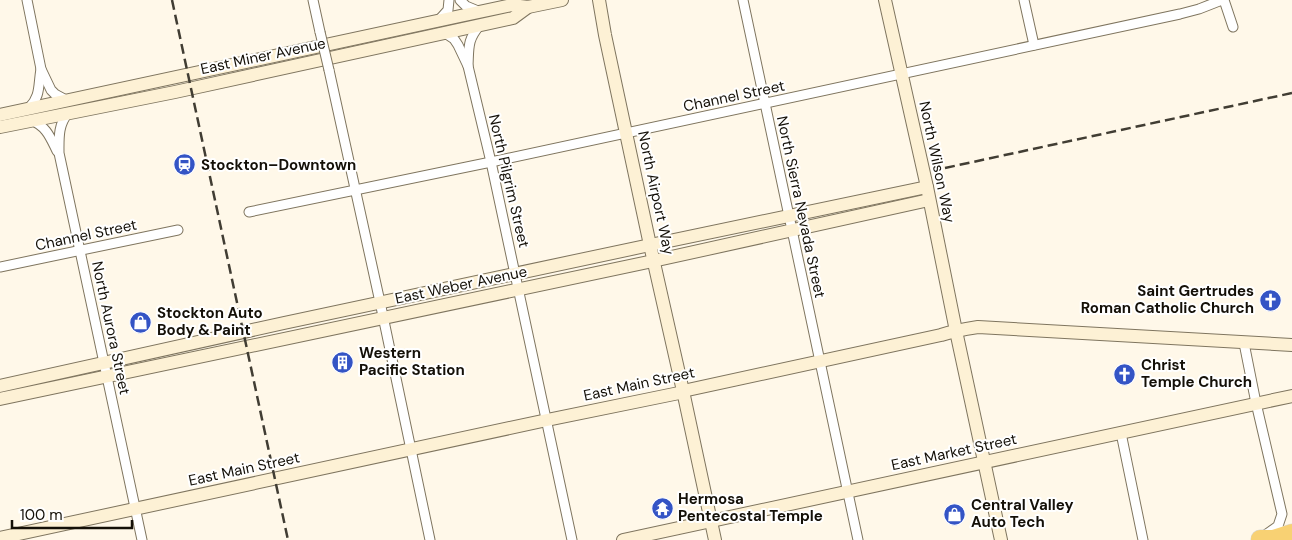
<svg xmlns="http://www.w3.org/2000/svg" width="1292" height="540" font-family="'DM Sans',sans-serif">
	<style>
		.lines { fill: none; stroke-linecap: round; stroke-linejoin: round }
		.street-casing { stroke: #7f755f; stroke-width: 11 }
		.secondary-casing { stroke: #7f755f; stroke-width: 14 }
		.highway-casing { stroke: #d9d9d7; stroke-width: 19 }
		.street { stroke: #fff; stroke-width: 9 }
		.secondary { stroke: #fdf1d5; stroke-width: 12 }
		.highway { stroke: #f8d173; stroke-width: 18 }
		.rail { stroke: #413d33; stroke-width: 2.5; stroke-dasharray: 10 5; stroke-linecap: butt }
		.street-bridge-casing { stroke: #7f755f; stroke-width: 11; stroke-linecap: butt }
		.street-bridge { stroke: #fff; stroke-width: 9 }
		.labels { text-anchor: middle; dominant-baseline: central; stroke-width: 4; stroke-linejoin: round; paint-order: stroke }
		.street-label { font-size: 15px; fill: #141008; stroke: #fff }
		.poi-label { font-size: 15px; font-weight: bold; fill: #141008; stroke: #fff; text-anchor: start }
	</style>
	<rect width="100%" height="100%" fill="#fff8e9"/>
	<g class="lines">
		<defs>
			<g id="street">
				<polyline points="27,0 41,69 51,90 55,94 66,100"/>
				<polyline points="313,0 320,32"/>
				<polyline points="460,0 466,6 478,11"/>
				<polyline points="743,0 858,540"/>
				<polyline points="1024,0 1034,45"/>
				<polyline points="1224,0 1233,27"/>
				<polyline points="439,20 448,10 449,0"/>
				<polyline points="441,33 448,35 454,39 458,45 468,66 491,162 572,540"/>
				<path d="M468,66C469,48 467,40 480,25"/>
				<polyline points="329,70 380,302 430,540"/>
				<path d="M29,108C41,96 38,85 41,69"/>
				<path d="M68,113C58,125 59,138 59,153L142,540"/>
				<path d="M31,120C47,127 50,137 57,151"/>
				<polyline points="249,212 491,162 1180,14 1199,9 1222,0"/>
				<polyline points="0,267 178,230"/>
				<polyline points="1244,343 1256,403 1282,514 1278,526 1264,536"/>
				<polyline points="1121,433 1143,540"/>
			</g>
			<g id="secondary">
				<polyline points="599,0 605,35 650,245 683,391 715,540"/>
				<polyline points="885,0 927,187 956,331 1001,540"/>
				<polyline points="0,115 460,16 512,5 528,7 562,0"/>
				<polyline points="0,127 175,92 513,18 528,7"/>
				<polyline points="0,386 284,323 650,245 927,187"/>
				<polyline points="0,399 653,261 929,200"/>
				<path d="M0,538L547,420L679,393L683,391L941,335C953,331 965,329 978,327L1292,345"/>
				<polyline points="623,540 1292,396"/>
			</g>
			<polyline id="highway" points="1260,539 1273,539 1292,533"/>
		</defs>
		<!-- street casing -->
		<use href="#street" class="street-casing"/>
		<!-- secondary casing -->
		<use href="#secondary" class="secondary-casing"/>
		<!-- highway casing -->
		<use href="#highway" class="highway-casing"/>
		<!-- street -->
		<use href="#street" class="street"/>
		<!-- secondary -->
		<use href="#secondary" class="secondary"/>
		<!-- highway -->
		<use href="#highway" class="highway"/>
		<!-- rail -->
		<g class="rail">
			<polyline points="172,0 288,540"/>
			<polyline points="945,168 1292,93"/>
		</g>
		<defs>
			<polyline id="street-bridge" points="320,32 329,70"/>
		</defs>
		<!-- street-bridge casing -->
		<use href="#street-bridge" class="street-bridge-casing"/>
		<!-- street-bridge -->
		<use href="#street-bridge" class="street-bridge"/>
	</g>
	<!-- icons -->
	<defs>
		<symbol id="station-disc" viewBox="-11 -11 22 22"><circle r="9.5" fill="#3454c5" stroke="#fff"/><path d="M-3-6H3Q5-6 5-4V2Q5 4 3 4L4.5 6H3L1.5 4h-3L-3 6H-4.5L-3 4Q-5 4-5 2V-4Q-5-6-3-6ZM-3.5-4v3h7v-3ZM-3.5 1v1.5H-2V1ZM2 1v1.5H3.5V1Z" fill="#fff"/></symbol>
		<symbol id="church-disc" viewBox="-11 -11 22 22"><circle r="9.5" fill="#3454c5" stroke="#fff"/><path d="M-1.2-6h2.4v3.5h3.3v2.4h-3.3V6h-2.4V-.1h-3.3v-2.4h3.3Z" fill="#fff"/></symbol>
		<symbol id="shop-disc" viewBox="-11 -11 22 22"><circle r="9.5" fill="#3454c5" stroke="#fff"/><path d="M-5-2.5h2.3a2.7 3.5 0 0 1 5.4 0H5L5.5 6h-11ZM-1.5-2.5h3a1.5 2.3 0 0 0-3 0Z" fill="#fff"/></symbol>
		<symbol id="building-disc" viewBox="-11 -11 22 22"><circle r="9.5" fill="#3454c5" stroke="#fff"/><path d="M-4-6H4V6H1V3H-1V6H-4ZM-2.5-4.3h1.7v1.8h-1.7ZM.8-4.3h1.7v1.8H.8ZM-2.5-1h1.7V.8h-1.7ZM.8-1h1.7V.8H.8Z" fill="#fff"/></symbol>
		<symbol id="temple-disc" viewBox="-11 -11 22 22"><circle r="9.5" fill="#3454c5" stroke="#fff"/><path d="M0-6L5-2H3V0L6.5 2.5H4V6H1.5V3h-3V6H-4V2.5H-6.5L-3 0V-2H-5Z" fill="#fff"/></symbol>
	</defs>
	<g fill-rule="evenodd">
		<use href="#station-disc" x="172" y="152" width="25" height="25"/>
		<use href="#church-disc" x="1258" y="288" width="25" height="25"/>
		<use href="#shop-disc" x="128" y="310" width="25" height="25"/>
		<use href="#building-disc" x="330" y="350" width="25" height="25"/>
		<use href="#church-disc" x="1112" y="362" width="25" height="25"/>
		<use href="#temple-disc" x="650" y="496" width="25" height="25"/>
		<use href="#shop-disc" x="942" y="502" width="25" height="25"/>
	</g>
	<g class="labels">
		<!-- street labels -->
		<g class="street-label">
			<text transform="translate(263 56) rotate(-12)">East Miner Avenue</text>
			<text transform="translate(734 96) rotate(-12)">Channel Street</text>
			<text transform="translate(937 162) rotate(78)">North Wilson Way</text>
			<text transform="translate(509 181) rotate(77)">North Pilgrim Street</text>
			<text transform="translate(656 193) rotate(78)">North Airport Way</text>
			<text transform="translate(801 207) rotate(78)">North Sierra Nevada Street</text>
			<text transform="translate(86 235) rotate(-12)">Channel Street</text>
			<text transform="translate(461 285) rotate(-12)">East Weber Avenue</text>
			<text transform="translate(111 328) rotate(78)">North Aurora Street</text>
			<text transform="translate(639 384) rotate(-12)">East Main Street</text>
			<text transform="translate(954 452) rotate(-12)">East Market Street</text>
			<text transform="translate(244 469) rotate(-12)">East Main Street</text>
		</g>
		<!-- poi labels -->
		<g class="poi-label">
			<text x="201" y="165">Stockton–Downtown</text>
			<text x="1254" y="291" text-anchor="end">Saint Gertrudes<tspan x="1254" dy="17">Roman Catholic Church</tspan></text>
			<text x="157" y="313">Stockton Auto<tspan x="157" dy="17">Body &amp; Paint</tspan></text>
			<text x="359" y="353">Western<tspan x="359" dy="17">Pacific Station</tspan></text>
			<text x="1141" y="365">Christ<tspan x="1141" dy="17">Temple Church</tspan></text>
			<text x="678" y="499">Hermosa<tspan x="678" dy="17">Pentecostal Temple</tspan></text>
			<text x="971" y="505">Central Valley<tspan x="971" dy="17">Auto Tech</tspan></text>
		</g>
	</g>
	<!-- scale -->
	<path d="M12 520v8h120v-8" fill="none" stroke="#141008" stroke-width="2.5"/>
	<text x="20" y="520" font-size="15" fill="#141008" stroke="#ffffff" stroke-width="4" paint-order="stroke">100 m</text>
</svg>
